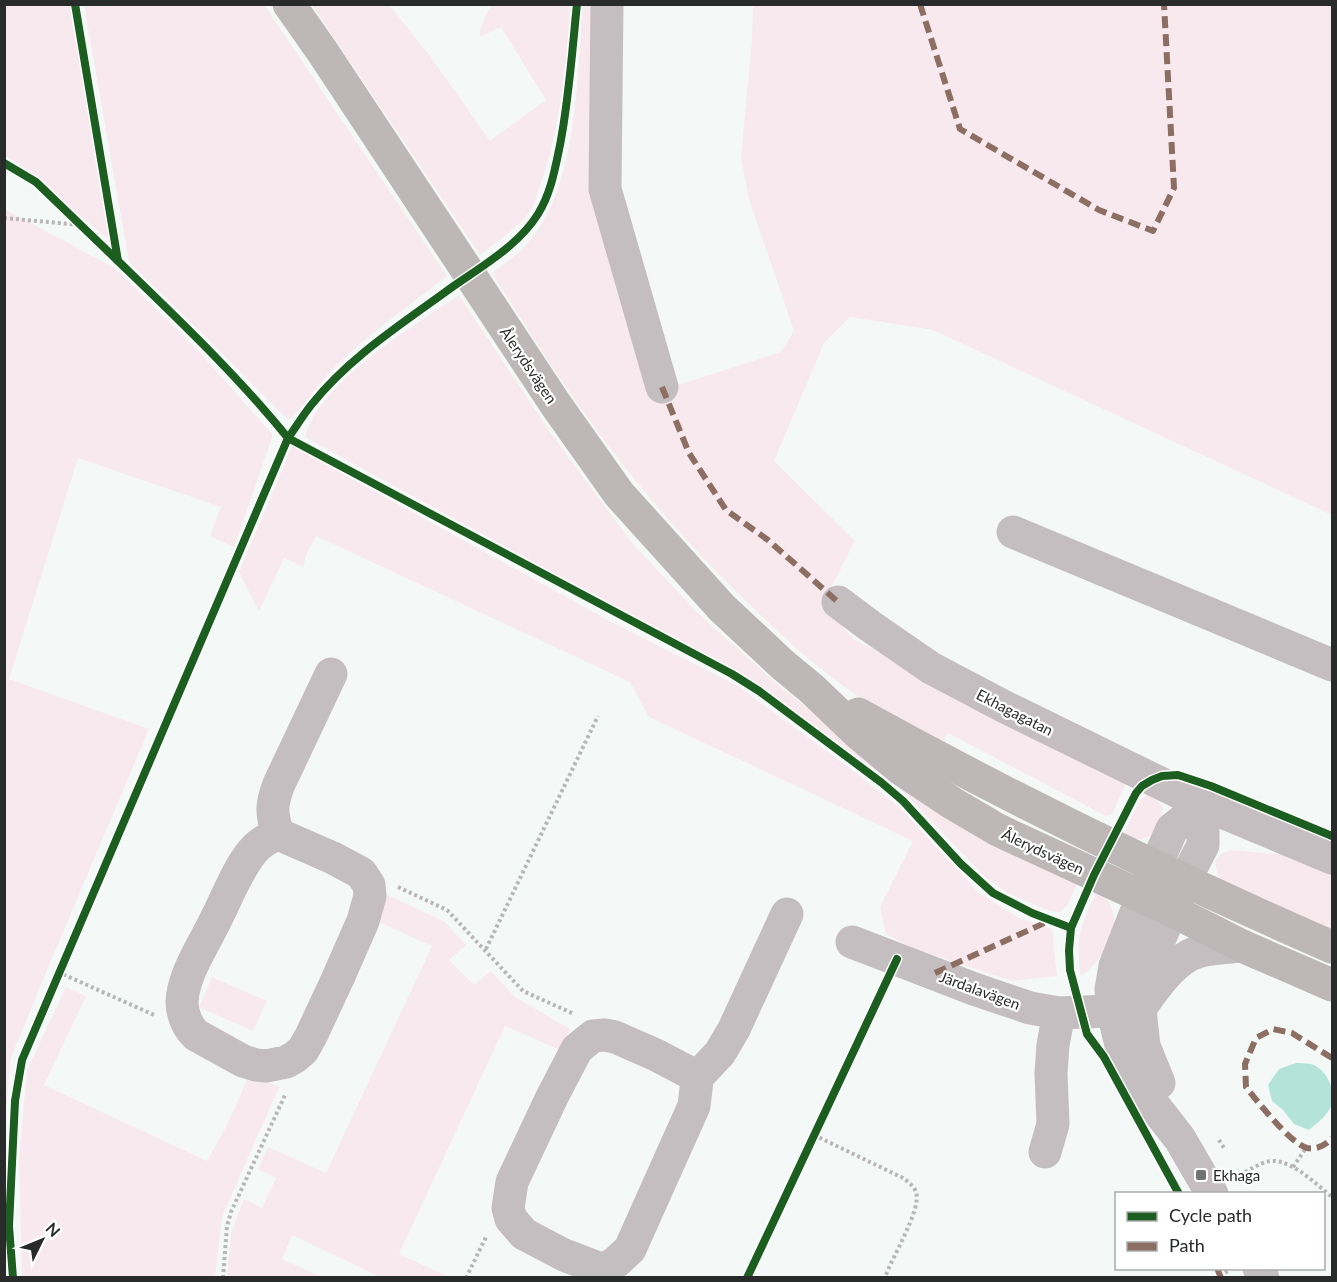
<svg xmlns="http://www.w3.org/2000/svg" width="1337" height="1282" font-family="Lato,sans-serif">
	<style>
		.green { fill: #f8e9ee }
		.water { fill: #b4e3d9 }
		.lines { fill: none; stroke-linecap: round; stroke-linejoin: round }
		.path { stroke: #b9b6b7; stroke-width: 4; stroke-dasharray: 3 3; stroke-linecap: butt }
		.minor { stroke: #c5bec1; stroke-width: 33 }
		.major { stroke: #bdb7b8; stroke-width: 33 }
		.quiet { stroke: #8d6e63; stroke-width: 6; stroke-dasharray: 12 6; stroke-linecap: butt }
		.cycleway-casing { stroke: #fff; stroke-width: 11 }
		.cycleway { stroke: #1b5e20; stroke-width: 8 }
		.poi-dot { fill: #6f7372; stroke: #fff; stroke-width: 2 }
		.labels { text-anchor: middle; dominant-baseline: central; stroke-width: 4.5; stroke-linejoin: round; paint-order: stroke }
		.street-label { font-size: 15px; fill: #282b2a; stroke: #fff }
		.poi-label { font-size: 15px; fill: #282b2a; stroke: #fff; text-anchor: start }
	</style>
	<rect width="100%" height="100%" fill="#f4f9f8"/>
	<!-- green -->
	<g class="green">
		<polygon points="4,5 70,5 110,241 19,164 5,156"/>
		<path d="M84,5H264L447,276C409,306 368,334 334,368C317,384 306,406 288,420L211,342L129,262Z"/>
		<path d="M312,5H389L430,56L490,141L546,100L501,27L480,37V29L491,5H570C567,61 561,119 544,174C540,186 536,202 529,213C516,230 496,242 480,255Z"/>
		<path d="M583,5H600L597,97L659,391L781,352L794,331L749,199L741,157L752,39L753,5H1332V515L933,330L850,317L824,343L774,461L855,541L825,599C848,629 842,641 884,651L1126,784L1112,814L1106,816L948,733L943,741C927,734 910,727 894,718C849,694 808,660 771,625C701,560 637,488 582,410C550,365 521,319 492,273C504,264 517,255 527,244C579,186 576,78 583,5Z"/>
		<polygon points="5,209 116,269 201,354 273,435 234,547 210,536 221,507 78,458 9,679 149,729 47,970 11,1058 5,1120"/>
		<path d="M459,295L550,432L632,543L701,616L779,686L841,734L1080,878L1067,906L1060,912L1050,911L1008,893L986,878L900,788L736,670L535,563L305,437C319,382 413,327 459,295Z"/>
		<polygon points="292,446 606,619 738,686 852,770 901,809 978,892 1019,918 1052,929 1057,976 1012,981 912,948 886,934 880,907 913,841 649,717 630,682 316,536 305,557 304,567 284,558 259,611 239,572"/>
		<path d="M1150,791L1163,807C1162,832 1147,845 1122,837L1140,800Z"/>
		<polygon points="1231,850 1290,855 1332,873 1332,935 1229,889 1218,876 1215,862 1221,854"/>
		<path d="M1098,889C1130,918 1110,954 1081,976C1075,935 1081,925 1098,889Z"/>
		<polygon points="383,893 445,922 466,945 449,960 474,985 491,971 515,997 570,1029 560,1050 505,1026 399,1254 449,1277 380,1277 292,1235 282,1259 322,1277 227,1278 231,1233 244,1199 262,1208 276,1178 258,1169 268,1147 326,1173 432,946 372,919"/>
		<polygon points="212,977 267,1001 253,1031 199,1007"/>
		<polygon points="66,987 86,996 44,1085 207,1161 226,1127 250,1074 279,1087 222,1217 215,1277 22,1278 19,1159 27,1070"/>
	</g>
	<!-- water -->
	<path class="water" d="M1296,1063C1300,1063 1306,1063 1310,1064C1326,1067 1337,1091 1331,1106C1327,1116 1317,1123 1309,1130L1294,1124L1283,1110L1272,1101L1268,1085L1279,1069Z"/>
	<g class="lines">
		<!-- path -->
		<g class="path">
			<polyline points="4,218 81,225"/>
			<polyline points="398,887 447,910 523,991 574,1014"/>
			<polyline points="486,949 598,716"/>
			<polyline points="58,972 154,1015"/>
			<path d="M814,1135L903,1178C908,1182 914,1186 916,1192C922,1210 891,1258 885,1278"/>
			<polyline points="1219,1140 1224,1148"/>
			<polyline points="1293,1167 1306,1148"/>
			<path d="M1240,1175C1249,1170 1257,1165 1266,1162C1287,1155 1316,1184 1332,1197"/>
			<polyline points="1220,1276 1228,1271"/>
			<polyline points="223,1278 227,1226 231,1212 286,1093"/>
			<polyline points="466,1278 487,1235"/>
			<polyline points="1332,1278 1332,1276"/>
		</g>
		<!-- minor -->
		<g class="minor">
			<polyline points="607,4 605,189 662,387"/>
			<polyline points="1013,532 1332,665"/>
			<polyline points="838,602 870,626 931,668 1005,707 1203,804 1332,858"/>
			<polyline points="1203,804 1172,829 1142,897 1115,966 1111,989 1113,1012 1122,1049 1145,1094 1180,1139 1212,1194"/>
			<path d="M278,834C268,838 259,843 252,852C236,872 227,898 215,921C203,946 183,975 182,1002C182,1014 188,1028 196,1035L243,1061L256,1065L266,1066L286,1062L295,1057L303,1050L311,1036L338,978L363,921L370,896L369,885L361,873L333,858L278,834C271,813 271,805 279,784L331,674"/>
			<polyline points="852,942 974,989 1030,1008 1059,1013 1135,1010"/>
			<path d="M1144,1003C1157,985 1171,965 1190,955C1205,947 1226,948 1242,946"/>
			<polyline points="694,1075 656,1055 615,1037 605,1035 593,1036 577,1049 552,1097 512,1182 508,1208 511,1219 524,1234 564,1255 598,1268 605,1269 615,1263 630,1249 694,1106 697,1080 694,1075 702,1072 720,1053 734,1029 787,914"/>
			<polyline points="1159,1083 1144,1046 1140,1009 1145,977 1160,938 1185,880 1203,845 1203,804"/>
			<polyline points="1045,1152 1053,1124 1051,1073 1053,1045 1059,1013"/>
			<polyline points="1259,1268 1263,1278"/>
		</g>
		<!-- major -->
		<g class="major">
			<polyline points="289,4 322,51 556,405 619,494 722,608 783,665 812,689 858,733 901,769 952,803 998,830 1171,910 1242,946 1332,985"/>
			<path d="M858,714C1012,799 1171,877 1332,947"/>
		</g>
		<!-- quiet -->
		<g class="quiet">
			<polyline points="920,4 960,129 1099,210 1153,231 1174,188 1164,4"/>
			<polyline points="662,387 689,453 726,510 768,540 838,602"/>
			<polyline points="935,973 1051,920"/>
			<path d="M1332,1058L1292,1033L1273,1029L1256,1038L1245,1064L1246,1087C1257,1101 1291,1144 1307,1148C1317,1150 1326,1145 1332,1138"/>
			<polyline points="1217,1268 1221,1278"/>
		</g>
		<defs>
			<g id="cycleway">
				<polyline points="4,163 36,182 118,261 75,4"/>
				<path d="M118,261C177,318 236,374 288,438L732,674L759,691L882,783L903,801L961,864L993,893L1032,913L1071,928"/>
				<polyline points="1179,1194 1104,1057 1087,1034 1070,970 1069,950 1071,928 1094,875 1136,793 1142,786 1152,780 1162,776 1178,775 1211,786 1332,836"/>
				<path d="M13,1278L9,1226L15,1101L22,1060L288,438C296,427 303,415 312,404C348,359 397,327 444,293C475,270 517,248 538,214C551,193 555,169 560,145C569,99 572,52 577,4"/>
				<polyline points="747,1278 897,959"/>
			</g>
		</defs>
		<!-- cycleway casing -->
		<use href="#cycleway" class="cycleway-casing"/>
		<!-- cycleway -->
		<use href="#cycleway" class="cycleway"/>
	</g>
	<!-- markers -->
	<rect class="poi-dot" x="1195" y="1169" width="12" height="12" rx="3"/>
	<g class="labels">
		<!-- street labels -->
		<g class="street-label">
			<text transform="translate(529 365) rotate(56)">Ålerydsvägen</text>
			<text transform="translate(1015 712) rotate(27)">Ekhagagatan</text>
			<text transform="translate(1043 851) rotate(25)">Ålerydsvägen</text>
			<text transform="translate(980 990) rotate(20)">Järdalavägen</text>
		</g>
		<!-- poi labels -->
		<g class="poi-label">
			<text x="1213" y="1175">Ekhaga</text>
		</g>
	</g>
	<!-- border -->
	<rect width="1337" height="1282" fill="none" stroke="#282b2a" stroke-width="12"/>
	<!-- legend -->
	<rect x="1115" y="1192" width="210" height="78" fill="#ffffff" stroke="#a9aaaa" stroke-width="1.5"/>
	<rect x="1127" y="1212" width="30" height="9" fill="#1b5e20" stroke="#a9aaaa" stroke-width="1.5"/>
	<text x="1169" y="1222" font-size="18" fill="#282b2a">Cycle path</text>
	<rect x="1127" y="1242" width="30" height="9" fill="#8d6e63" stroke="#a9aaaa" stroke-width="1.5"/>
	<text x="1169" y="1252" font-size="18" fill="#282b2a">Path</text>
	<!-- north arrow -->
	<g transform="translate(42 1240) rotate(47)" stroke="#ffffff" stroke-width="4.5" paint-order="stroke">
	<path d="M0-4.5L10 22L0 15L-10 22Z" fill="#282b2a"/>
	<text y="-9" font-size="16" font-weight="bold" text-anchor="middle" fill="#282b2a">N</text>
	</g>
</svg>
